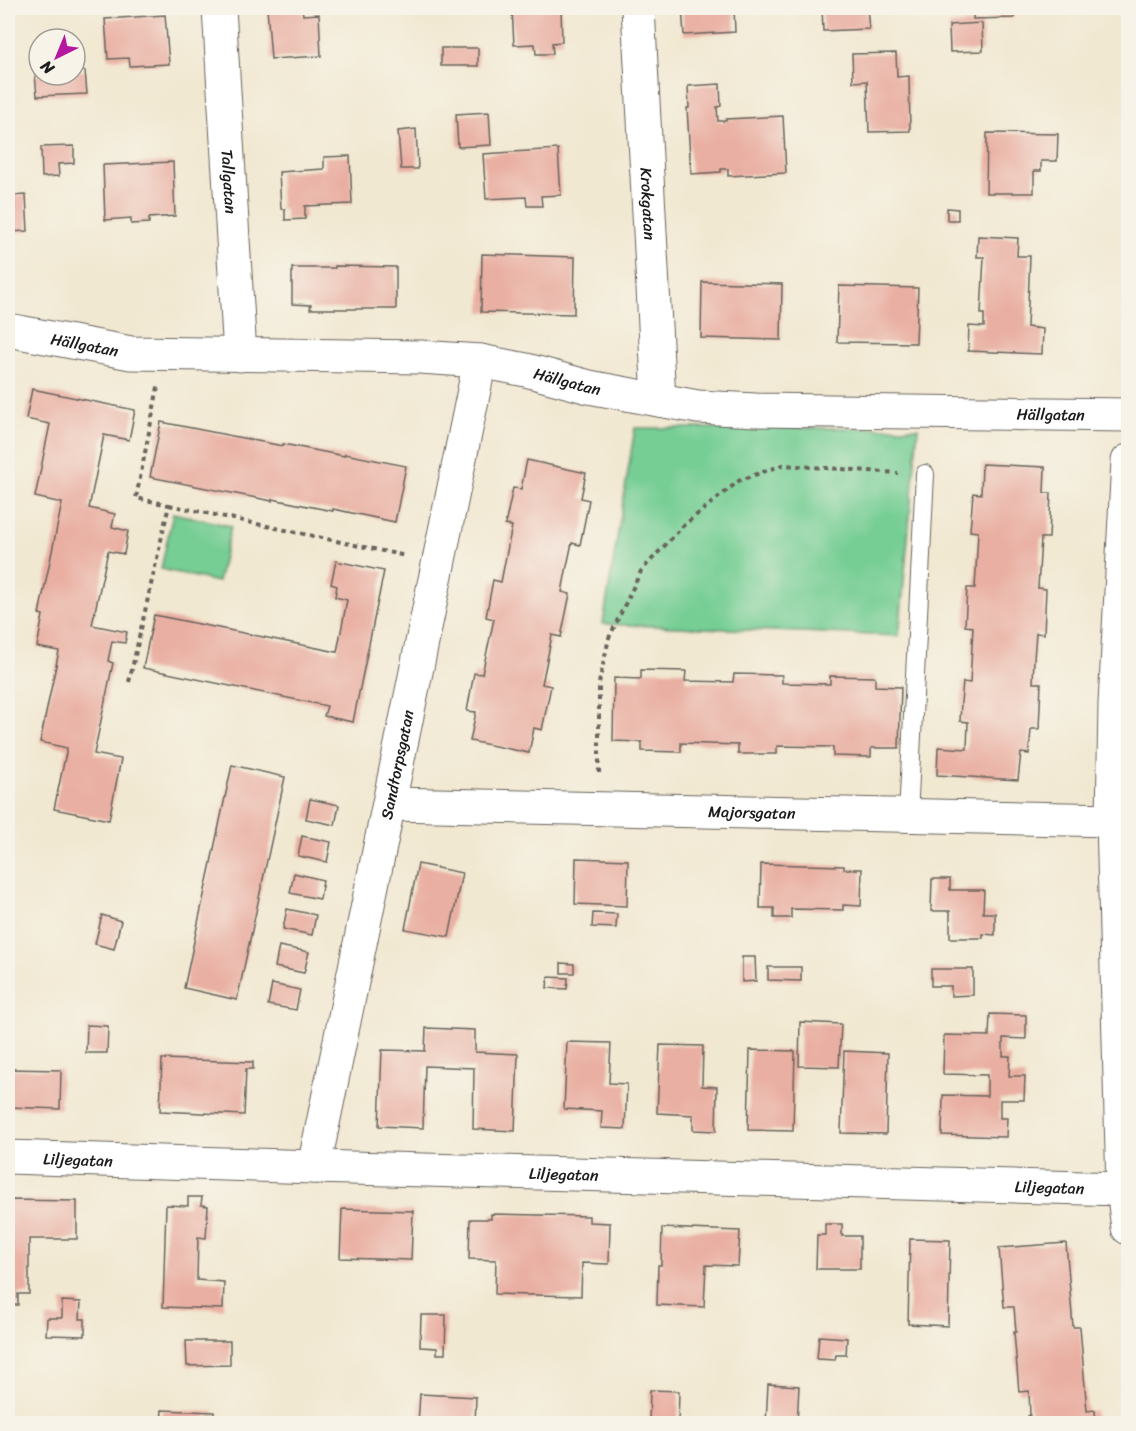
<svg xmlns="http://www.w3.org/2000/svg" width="1136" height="1431" font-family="Sriracha,sans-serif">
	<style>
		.green { fill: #76ce94; stroke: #497558; stroke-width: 1.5 }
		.building { fill: #e9afa2 }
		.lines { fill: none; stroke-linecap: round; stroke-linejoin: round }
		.service-casing { stroke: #67635b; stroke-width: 20 }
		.minor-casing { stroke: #67635b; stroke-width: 35 }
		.path { stroke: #67635b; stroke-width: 4; stroke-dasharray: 4.5 4.5; stroke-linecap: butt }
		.service { stroke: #fff; stroke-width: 18 }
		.minor { stroke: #fff; stroke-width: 33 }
		.labels { text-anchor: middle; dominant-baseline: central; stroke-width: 5; stroke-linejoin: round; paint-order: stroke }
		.street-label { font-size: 16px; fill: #1c1c1c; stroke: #f7f3e8 }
	</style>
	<rect width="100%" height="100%" fill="#f7f3e8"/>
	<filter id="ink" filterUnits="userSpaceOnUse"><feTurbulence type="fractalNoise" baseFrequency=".0167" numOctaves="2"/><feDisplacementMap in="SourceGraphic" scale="12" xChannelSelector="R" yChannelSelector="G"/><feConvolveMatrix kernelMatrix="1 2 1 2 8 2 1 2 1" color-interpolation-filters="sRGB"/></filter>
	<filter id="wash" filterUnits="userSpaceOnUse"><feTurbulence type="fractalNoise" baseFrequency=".008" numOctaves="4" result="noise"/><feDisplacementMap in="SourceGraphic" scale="24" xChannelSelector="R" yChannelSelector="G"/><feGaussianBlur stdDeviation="1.35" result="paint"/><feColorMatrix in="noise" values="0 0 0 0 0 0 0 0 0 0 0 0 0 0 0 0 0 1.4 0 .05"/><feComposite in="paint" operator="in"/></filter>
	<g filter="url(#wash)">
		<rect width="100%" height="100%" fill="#f1e8d1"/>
		<!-- green -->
		<g class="green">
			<polygon points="635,428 918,428 899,636 603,624"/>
			<polygon points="173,513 231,526 218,582 161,569"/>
		</g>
		<g id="blocks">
			<!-- building -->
			<g class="building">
				<polygon points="267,8 302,8 303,15 319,14 321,56 271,59"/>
				<polygon points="512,8 561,8 562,42 552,43 553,54 536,54 535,44 514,45"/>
				<polygon points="682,8 734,8 735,32 684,35"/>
				<polygon points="822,8 867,8 869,29 823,31"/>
				<polygon points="973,8 1014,8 1014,18 973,19"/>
				<polygon points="165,15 169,64 130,66 129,58 108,59 105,19"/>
				<polygon points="982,23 983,51 950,52 949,25"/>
				<rect x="441" y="48" width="37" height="18"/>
				<polygon points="896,53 897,77 909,76 910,131 869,132 867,81 853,82 852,54"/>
				<polygon points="75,71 85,71 87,94 37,96 35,74 39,74 39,75 75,75"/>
				<polygon points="720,84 721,106 717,107 718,121 726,121 726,119 783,116 786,173 728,176 728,169 721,169 721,172 691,174 687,108 689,108 688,86"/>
				<polygon points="489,112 491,145 458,147 456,114"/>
				<polygon points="416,129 418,169 401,169 398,131"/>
				<polygon points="987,133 1058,134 1057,161 1041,161 1041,171 1034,171 1034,193 986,193"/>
				<polygon points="74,146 74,163 58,164 59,176 42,177 41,147"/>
				<polygon points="558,149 561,195 541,196 542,206 527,206 526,197 486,199 483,154"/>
				<polygon points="350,156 352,204 305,206 305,219 285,220 285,209 281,209 279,172 324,169 324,157"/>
				<polygon points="173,162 175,216 149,218 149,223 131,224 131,218 105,220 103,165"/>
				<polygon points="26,195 28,231 8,232 8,196"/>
				<polygon points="947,208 958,209 958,220 947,220"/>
				<polygon points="978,236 1018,238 1017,256 1030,256 1027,327 1043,329 1042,354 968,351 969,326 984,327 984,314 981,314 984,257 977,257"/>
				<polygon points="482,254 575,257 574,314 481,312"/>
				<polygon points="335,266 396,267 396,309 310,309 311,305 292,304 292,268 335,268"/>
				<polygon points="702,282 782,284 781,340 701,338"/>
				<polygon points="839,286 918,288 916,343 837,342"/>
				<polygon points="32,389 135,410 129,440 104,435 89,508 115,514 112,527 128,531 124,554 108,551 92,625 127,632 125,643 112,641 108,661 113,663 94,754 121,759 109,820 54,809 67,748 40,742 59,651 37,647 43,615 39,614 62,503 35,497 50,424 26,419"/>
				<polygon points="161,422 283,446 283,444 344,456 345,454 406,466 395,522 333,509 333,511 272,499 272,501 150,477"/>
				<polygon points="527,460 586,473 581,498 589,500 580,545 572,543 567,566 562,592 570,594 561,637 552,635 547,660 542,684 551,686 542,730 534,728 529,753 470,741 476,712 467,711 474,673 482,674 494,619 486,617 493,580 501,582 512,526 505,525 513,488 521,489"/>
				<polygon points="982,464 1045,467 1044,493 1051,493 1049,538 1041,538 1038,588 1046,589 1044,634 1036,633 1034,659 1033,683 1041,683 1039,729 1031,729 1029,754 1021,753 1018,780 937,775 938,747 967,749 968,722 960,721 961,702 963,682 970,683 973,627 965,626 967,588 975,588 978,532 970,531 973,493 981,494"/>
				<polygon points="336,561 384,571 353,722 324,716 327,706 143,668 154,615 337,652 347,600 335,597 337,586 331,584"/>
				<polygon points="641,670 686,671 685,681 733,682 734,674 782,675 782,683 830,684 830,676 875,677 875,686 901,687 899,748 871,748 871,757 833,756 833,747 777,746 777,754 738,754 738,745 681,743 681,752 642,751 642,742 613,741 614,678 641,679"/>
				<polygon points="232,765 285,777 237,1000 184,988"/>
				<polygon points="310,799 339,805 335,825 306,819"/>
				<polygon points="302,836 331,842 327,862 298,856"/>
				<polygon points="576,858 628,860 627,906 575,904"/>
				<polygon points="418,864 462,873 449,937 405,929"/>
				<polygon points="761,864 844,866 844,869 862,869 861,906 843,905 843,910 791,909 791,918 774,918 774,908 760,908"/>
				<polygon points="294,873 323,880 320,899 290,893"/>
				<polygon points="932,879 950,879 950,890 984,890 983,913 995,913 995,935 983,934 983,938 950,938 950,911 931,911"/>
				<polygon points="287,909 316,915 312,935 283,929"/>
				<polygon points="593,913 617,914 616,928 592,927"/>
				<polygon points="102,915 121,921 114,949 95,944"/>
				<polygon points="279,946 309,952 304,973 275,967"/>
				<polygon points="742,957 755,957 756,981 742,982"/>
				<polygon points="561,963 574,964 574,973 561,973"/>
				<polygon points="768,967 801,967 801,981 768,980"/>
				<polygon points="931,969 973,969 973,995 951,996 951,986 931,986"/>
				<polygon points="548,977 568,978 567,989 547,988"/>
				<polygon points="272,984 300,990 296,1010 268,1005"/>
				<polygon points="990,1014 1026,1015 1026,1039 1003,1038 1003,1056 1010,1056 1009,1076 1025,1076 1024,1100 1000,1100 1000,1118 1007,1118 1006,1137 942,1135 943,1095 987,1096 987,1075 943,1074 944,1035 989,1036"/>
				<polygon points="800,1022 841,1024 839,1067 799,1066"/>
				<polygon points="87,1025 108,1026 107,1053 86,1053"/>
				<polygon points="426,1028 475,1030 475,1052 518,1054 515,1131 473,1129 474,1068 449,1067 425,1066 423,1128 379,1126 382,1050 425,1051"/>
				<polygon points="567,1042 611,1043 609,1083 627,1084 625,1129 601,1128 602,1111 564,1109"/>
				<polygon points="660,1045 703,1046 702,1086 717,1087 716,1131 693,1130 693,1115 657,1113"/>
				<polygon points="750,1050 795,1051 793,1131 748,1130"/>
				<polygon points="844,1051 888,1053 886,1134 841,1133"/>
				<polygon points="162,1059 253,1062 253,1069 246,1069 244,1115 160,1111"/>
				<polygon points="8,1069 61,1070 60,1109 8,1107"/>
				<polygon points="188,1197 202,1197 201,1205 208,1206 206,1238 198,1237 197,1280 224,1282 223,1309 163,1307 166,1205 188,1206"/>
				<polygon points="8,1200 77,1201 77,1239 29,1239 29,1294 18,1294 18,1305 8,1305"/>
				<polygon points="342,1209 413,1211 411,1260 340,1258"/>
				<polygon points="491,1214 589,1216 589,1222 610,1223 609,1264 582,1263 581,1296 495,1294 496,1260 469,1259 470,1219 491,1219"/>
				<polygon points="825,1224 842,1224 842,1236 860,1236 860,1269 816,1269 817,1235 825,1235"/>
				<polygon points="662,1228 740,1231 738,1266 706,1265 704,1307 657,1305 658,1265 661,1265"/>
				<polygon points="910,1239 950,1240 948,1326 908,1324"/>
				<polygon points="1066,1243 1073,1327 1080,1327 1087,1411 1095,1410 1096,1424 1029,1424 1028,1416 1030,1415 1029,1391 1019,1392 1014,1332 1016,1332 1014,1307 1004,1307 999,1248"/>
				<polygon points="62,1301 81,1302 80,1319 85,1319 85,1336 46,1335 47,1318 62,1318"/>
				<polygon points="421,1315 446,1315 445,1354 437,1354 437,1348 420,1347"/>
				<polygon points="819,1336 847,1338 846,1355 836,1355 835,1360 817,1359"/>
				<polygon points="186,1341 230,1341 230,1365 187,1366"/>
				<polygon points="768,1384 799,1386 797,1424 766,1424"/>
				<polygon points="650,1390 679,1391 678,1424 649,1424"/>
				<polygon points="420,1394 476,1397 475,1424 418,1424"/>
				<polygon points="162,1410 214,1412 214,1415 206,1415 206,1424 161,1424"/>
			</g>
		</g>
	</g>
	<g filter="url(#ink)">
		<use href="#blocks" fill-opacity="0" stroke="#67635b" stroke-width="1.5"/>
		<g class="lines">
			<defs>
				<polyline id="service" points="908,816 925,474"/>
				<g id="minor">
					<path id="s1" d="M219,8L240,355"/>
					<path id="s2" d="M638,8L659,400"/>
					<path id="s3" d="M8,330L131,353L420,357L480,361L526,370L589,387L659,400L698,407L756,410L1128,415"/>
					<polyline points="1128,461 1115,704 1113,820 1123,1189 1128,1228"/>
					<path id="s4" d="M390,804L1113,820"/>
					<path id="s5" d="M8,1157L314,1167L1123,1189"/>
					<path id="s6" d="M314,1167L480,361"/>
				</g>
			</defs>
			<!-- service casing -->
			<use href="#service" class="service-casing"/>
			<!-- minor casing -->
			<use href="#minor" class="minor-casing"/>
			<!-- path -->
			<g class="path">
				<polyline points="169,505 406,556"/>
				<polyline points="129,682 169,505 136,498 158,387"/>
				<polyline points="599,773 599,683 609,638 641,571 684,525 740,480 783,465 898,473"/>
			</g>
			<!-- service -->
			<use href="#service" class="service"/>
			<!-- minor -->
			<use href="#minor" class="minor"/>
		</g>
	</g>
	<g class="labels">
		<!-- street labels -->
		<g class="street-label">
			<text stroke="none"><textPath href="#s1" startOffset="174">Tallgatan</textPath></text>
			<text stroke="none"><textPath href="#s2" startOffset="196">Krokgatan</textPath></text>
			<text stroke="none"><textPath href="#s3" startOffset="78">Hällgatan</textPath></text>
			<text stroke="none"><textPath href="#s3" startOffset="564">Hällgatan</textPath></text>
			<text stroke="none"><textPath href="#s3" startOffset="1050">Hällgatan</textPath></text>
			<text stroke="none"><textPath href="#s6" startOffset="411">Sandtorpsgatan</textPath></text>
			<text stroke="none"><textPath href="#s4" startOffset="362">Majorsgatan</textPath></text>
			<text stroke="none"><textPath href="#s5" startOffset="70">Liljegatan</textPath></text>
			<text stroke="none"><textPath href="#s5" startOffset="556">Liljegatan</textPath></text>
			<text stroke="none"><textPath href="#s5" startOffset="1042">Liljegatan</textPath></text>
		</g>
	</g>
	<!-- margin -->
	<rect width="1136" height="1431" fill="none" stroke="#f7f3e8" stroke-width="30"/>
	<!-- north arrow -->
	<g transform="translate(57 57) rotate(223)"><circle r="28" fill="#f7f3e8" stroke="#9f9d96" stroke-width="1.5"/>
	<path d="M0-4.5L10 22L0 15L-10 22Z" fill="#b5179e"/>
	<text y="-9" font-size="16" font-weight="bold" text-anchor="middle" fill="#1c1c1c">N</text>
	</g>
</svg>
